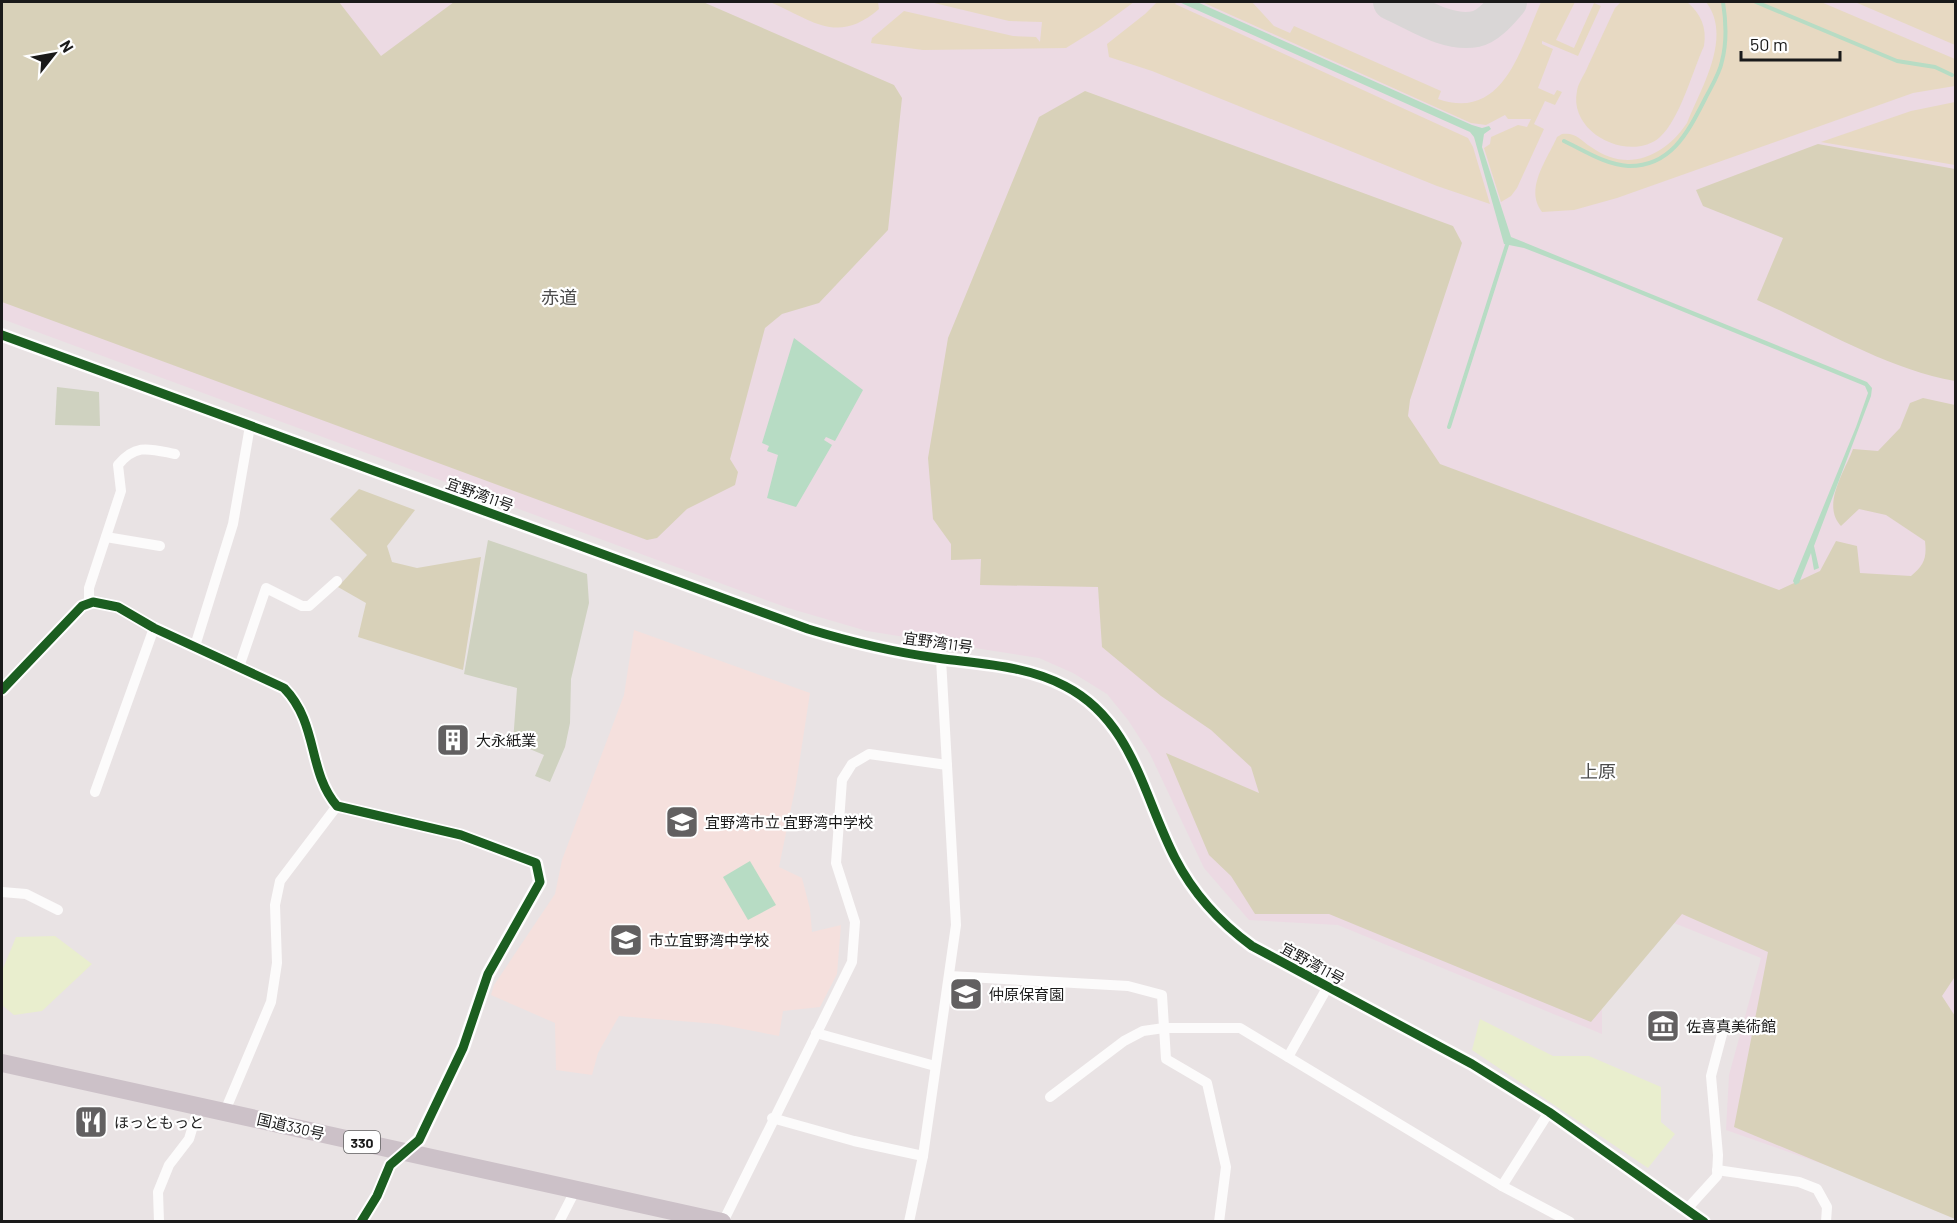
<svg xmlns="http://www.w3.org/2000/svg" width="1957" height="1223" font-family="Barlow,'Noto Sans JP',sans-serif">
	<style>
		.education { fill: #f5e0dd }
		.military { fill: #ecdae3 }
		.grass { fill: #e7d9c2 }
		.forest { fill: #d8d1b9 }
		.cemetery { fill: #cfd2c0 }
		.park { fill: #e9eece }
		.water { fill: #b7dcc4 }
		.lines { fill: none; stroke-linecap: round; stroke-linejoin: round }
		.stream { stroke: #b7dcc4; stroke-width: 4 }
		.taxiway { stroke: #d9d6d6; stroke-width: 36 }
		.minor { stroke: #fcfbfb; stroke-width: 10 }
		.tertiary { stroke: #fcfbfb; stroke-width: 14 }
		.trunk { stroke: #ccc1c8; stroke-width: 18 }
		.cycleway-casing { stroke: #fff; stroke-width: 13 }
		.cycleway { stroke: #1b5e20; stroke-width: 9 }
		.labels { text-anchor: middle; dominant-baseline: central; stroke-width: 4.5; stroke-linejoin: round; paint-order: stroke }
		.shield { fill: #fff; stroke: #5f5f5f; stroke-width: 1.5 }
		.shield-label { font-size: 14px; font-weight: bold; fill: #1a1a1a }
		.street-label { font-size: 15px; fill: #1a1a1a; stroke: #fff }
		.poi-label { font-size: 15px; fill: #1a1a1a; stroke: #fff; text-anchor: start }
		.quarter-label { font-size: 18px; fill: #4d4d4d; stroke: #fff }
	</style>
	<rect width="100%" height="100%" fill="#e9e3e4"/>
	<!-- education -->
	<polygon class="education" points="634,630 810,693 796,784 779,867 802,878 810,909 812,932 841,925 837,974 820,1007 783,1011 779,1036 717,1024 619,1016 598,1053 592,1075 556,1070 555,1023 491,995 494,985 555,894 562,860 624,695"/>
	<!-- military -->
	<polygon class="military" points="2,2 1955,2 1955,1218 1879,1184 1726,1130 1729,1075 1761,958 1669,921 1602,963 1602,1034 1338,925 1249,920 1204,868 1150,754 1128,720 1107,694 1073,673 1039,658 867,631 788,608 2,319"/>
	<!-- grass -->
	<g class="grass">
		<path d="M770,2H878L879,9C837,45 814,21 770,2Z"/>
		<polygon points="930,2 1134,2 1100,27 1066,48 923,50 871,43 872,38 904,11 1013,36 1036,37 1040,42 1042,22 1009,21"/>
		<polygon points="1157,2 1177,2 1175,4 1468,138 1473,147 1490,204 1437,186 1152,71 1109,57 1107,44 1145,14"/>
		<path d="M1202,2H1252L1274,26L1290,33L1294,26L1441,91L1438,99C1504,122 1521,47 1541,2H1575L1556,40L1574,48L1594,3L1601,6L1578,56L1542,41V44L1553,49L1538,88L1554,95L1557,90L1562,92L1555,105L1545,101L1534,124L1544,129L1517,188L1511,196L1501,202L1484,148L1490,144L1491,137L1518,125L1527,127L1531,119H1508L1505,115L1486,125L1471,123Z"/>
		<path d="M1621,2H1687C1701,14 1707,27 1704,46C1693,70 1680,119 1660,137C1631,163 1568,134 1577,91C1578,83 1585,74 1588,66C1597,47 1606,27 1615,8Z"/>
		<path d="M1706,2H1821L1955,59V86L1913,93L1617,198L1574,210L1542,212C1524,189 1547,160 1557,137L1562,134C1576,132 1580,140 1591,147C1627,173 1664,157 1687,123C1701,88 1733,37 1706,2Z"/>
		<polygon points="1855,2 1955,2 1955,45"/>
		<polygon points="1955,102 1955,165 1821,142 1911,111"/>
	</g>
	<!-- forest -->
	<g class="forest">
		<polygon points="2,2 339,2 381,56 454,2 703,2 894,85 902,98 888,230 819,303 782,314 765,328 730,459 738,472 735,485 687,509 657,538 647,540 2,302"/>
		<path d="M1085,91L1453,226L1462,243L1410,400L1408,416L1440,464L1779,590L1820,571L1836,541L1857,546L1860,573L1911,576C1924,565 1927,558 1925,541L1886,515L1859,509L1841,526C1821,505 1845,471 1853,449L1878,451L1900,428L1910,403L1923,398L1955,405L1956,975L1942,996L1955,1016V1219L1734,1127L1768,952L1682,914L1591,1022L1329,914H1255L1231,876L1209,855L1166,753L1259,793L1251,767L1211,730L1161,696L1102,647L1098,587L980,585L981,559L951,560V544L933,519L928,458L948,338L1039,117Z"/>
		<path d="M1818,144L1955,169V381C1886,369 1821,328 1757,300L1783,238L1703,206L1696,190Z"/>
		<polygon points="359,489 415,510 387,546 392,562 417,568 481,557 463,670 358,637 366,603 338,587 367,555 330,519"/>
	</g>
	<!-- cemetery -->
	<g class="cemetery">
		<polygon points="57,387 99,392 100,426 55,425"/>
		<polygon points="488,540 587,574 589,603 571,679 570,723 565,747 550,782 535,776 544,755 513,742 517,688 464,674"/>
	</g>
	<!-- park -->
	<g class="park">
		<polygon points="55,936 92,964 42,1011 14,1015 2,1005 2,971 16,937"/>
		<polygon points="1480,1019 1553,1056 1589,1056 1661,1087 1661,1122 1675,1134 1648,1168 1472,1050"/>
	</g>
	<!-- water -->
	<g class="water">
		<polygon points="1179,2 1197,2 1472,125 1482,128 1489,126 1491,129 1484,134 1482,147 1511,237 1867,382 1872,388 1871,396 1814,546 1819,568 1814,570 1811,553 1799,583 1795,585 1793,581 1856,427 1868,393 1865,386 1586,272 1524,248 1504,244 1474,137 1470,132"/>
		<polygon points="794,338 863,390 835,441 826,437 824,440 832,445 796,507 767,498 778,455 767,451 769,446 762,443"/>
		<polygon points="750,861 776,905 748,920 723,877"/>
	</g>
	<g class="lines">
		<!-- stream -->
		<g class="stream">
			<polyline points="1756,2 1897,61 1935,67 1952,75"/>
			<path d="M1564,141C1583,150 1606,165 1628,166C1671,167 1688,132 1705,99C1711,87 1720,73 1722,61C1727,42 1726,21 1723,2"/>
			<polyline points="1449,427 1507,245"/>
		</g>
		<!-- taxiway -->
		<path class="taxiway" d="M1391,2C1416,13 1447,35 1476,29C1489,26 1501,11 1509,2"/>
		<!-- minor -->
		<g class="minor">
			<polyline points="106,537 160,546"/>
			<path d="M89,603V588L121,491L118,465C136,443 150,449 175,454"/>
			<polyline points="934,637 937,658"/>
			<polyline points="195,646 233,524 250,426"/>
			<polyline points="239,667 266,588 302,606 309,606 337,581"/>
			<path d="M2,690L82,606L93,602L118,607L154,628L284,688C319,724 307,771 337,806L461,835L536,863"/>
			<polyline points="95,792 154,628"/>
			<polyline points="2,892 26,894 58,910"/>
			<polyline points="949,976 1128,986 1162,995 1166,1059 1207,1083 1226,1167 1219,1222"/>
			<polyline points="816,1033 935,1066"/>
			<polyline points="1288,1057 1327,988"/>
			<polyline points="1050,1097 1124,1041 1143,1031 1164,1028 1240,1028 1502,1186 1570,1222"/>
			<polyline points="225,1111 271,1002 277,963 275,905 280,881 337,806"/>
			<polyline points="772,1118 854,1141 923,1156"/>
			<polyline points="1717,1170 1799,1182 1817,1189 1827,1207 1826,1222"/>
			<polyline points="1502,1186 1549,1112"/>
			<polyline points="1687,1209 1717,1176 1718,1155 1711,1076 1725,1023"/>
			<polyline points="159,1222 158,1192 169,1165 189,1139 199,1106"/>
			<polyline points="361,1222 377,1196 390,1165 406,1152"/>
			<polyline points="559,1222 576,1189"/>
			<polyline points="723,1222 852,962 855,922 836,863 842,780 852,764 869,754 947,765"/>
			<polyline points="909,1222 923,1156 956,925 941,659"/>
		</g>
		<!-- tertiary -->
		<g class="tertiary">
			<path d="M2,335L808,629C851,642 893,652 937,658C980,664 1025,665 1065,686C1133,721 1143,796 1175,858C1194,895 1219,922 1252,946L1472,1064L1549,1112L1704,1222"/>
			<polyline points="406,1152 419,1140 463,1048 488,974 540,882 536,863"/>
		</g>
		<!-- trunk -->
		<polyline class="trunk" points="2,1063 722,1222"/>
		<defs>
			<g id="cycleway">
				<path d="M2,335L808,629C851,642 893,652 937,658C980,664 1025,665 1065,686C1133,721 1143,796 1175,858C1194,895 1219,922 1252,946L1472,1064L1549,1112L1704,1222"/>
				<path d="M2,690L82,606L93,602L118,607L154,628L284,688C319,724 307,771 337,806L461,835L536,863L540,882L488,974L463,1048L419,1140L390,1165L377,1196L361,1222"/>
			</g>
		</defs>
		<!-- cycleway casing -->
		<use href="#cycleway" class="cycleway-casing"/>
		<!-- cycleway -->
		<use href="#cycleway" class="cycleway"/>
	</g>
	<!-- icons -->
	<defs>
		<symbol id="building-square" viewBox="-11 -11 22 22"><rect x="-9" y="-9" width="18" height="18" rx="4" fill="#626061" stroke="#fff"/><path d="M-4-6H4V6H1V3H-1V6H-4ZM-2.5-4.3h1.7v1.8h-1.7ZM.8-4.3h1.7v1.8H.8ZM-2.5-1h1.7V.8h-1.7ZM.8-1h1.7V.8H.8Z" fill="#fff"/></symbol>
		<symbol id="school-square" viewBox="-11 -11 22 22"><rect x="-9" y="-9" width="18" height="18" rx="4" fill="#626061" stroke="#fff"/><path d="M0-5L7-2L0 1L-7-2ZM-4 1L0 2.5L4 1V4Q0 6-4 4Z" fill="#fff"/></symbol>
		<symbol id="museum-square" viewBox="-11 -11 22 22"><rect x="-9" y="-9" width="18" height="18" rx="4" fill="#626061" stroke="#fff"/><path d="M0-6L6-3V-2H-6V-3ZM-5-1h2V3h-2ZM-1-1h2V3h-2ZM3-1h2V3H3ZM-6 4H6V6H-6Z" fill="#fff"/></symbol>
		<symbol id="restaurant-square" viewBox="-11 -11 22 22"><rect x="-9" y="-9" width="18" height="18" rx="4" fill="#626061" stroke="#fff"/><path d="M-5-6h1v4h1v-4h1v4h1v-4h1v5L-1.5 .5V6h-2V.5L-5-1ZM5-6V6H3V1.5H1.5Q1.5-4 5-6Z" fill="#fff"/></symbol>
	</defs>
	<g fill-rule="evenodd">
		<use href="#building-square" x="434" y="721" width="38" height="38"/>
		<use href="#school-square" x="663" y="803" width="38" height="38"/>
		<use href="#school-square" x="607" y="921" width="38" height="38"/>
		<use href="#school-square" x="947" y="975" width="38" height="38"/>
		<use href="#museum-square" x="1644" y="1007" width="38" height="38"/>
		<use href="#restaurant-square" x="72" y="1103" width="38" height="38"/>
	</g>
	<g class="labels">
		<!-- shield labels -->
		<rect class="shield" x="344" y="1131" width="36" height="22" rx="4.5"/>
		<g class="shield-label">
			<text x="362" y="1142">330</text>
		</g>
		<!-- street labels -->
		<g class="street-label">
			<text transform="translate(480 494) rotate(20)">宜野湾11号</text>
			<text transform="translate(938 642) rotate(8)">宜野湾11号</text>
			<text transform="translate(1313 963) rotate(29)">宜野湾11号</text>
			<text transform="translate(291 1126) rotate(13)">国道330号</text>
		</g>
		<!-- poi labels -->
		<g class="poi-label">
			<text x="476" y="740">大永紙業</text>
			<text x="705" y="822">宜野湾市立 宜野湾中学校</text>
			<text x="649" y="940">市立宜野湾中学校</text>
			<text x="989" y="994">仲原保育園</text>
			<text x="1686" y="1026">佐喜真美術館</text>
			<text x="114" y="1122">ほっともっと</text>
		</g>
		<!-- quarter labels -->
		<g class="quarter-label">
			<text x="559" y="297">赤道</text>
			<text x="1598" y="771">上原</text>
		</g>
	</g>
	<!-- border -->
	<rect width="1957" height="1223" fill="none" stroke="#1a1a1a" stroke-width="6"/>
	<!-- north arrow -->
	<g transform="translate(54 54) rotate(59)" stroke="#ffffff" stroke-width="4.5" paint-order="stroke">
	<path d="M0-4.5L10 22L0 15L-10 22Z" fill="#1a1a1a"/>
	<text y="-9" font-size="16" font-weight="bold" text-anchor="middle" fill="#1a1a1a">N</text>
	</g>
	<!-- scale -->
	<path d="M1741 51v9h99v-9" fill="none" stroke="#1a1a1a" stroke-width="3"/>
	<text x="1750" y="51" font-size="18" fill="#1a1a1a" stroke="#ffffff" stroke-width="4.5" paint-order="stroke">50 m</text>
</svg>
